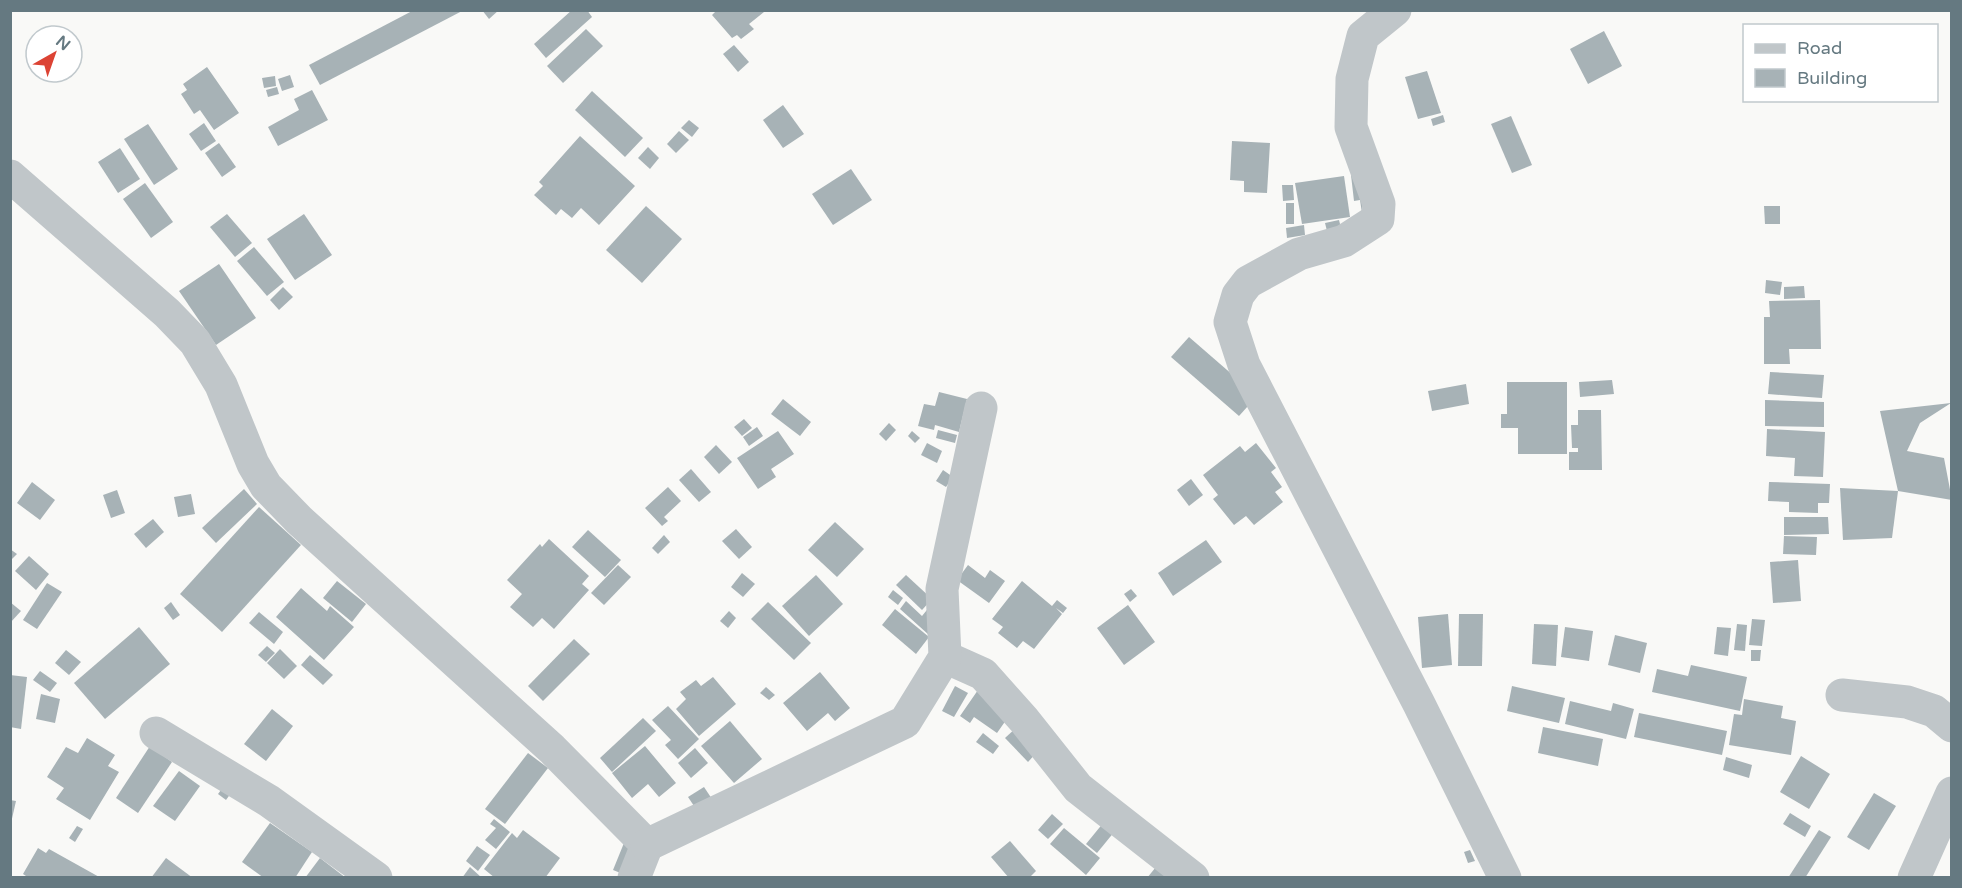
<svg xmlns="http://www.w3.org/2000/svg" width="1962" height="888" font-family="'Varela Round',sans-serif">
	<style>
		.building { fill: #a7b2b6 }
		.lines { fill: none; stroke-linecap: round; stroke-linejoin: round }
		.minor { stroke: #c0c6c9; stroke-width: 33 }
	</style>
	<rect width="100%" height="100%" fill="#f9f9f7"/>
	<!-- building -->
	<g class="building">
		<polygon points="414,10 464,10 320,85 309,65"/>
		<polygon points="482,10 499,10 489,19"/>
		<polygon points="572,10 587,10 592,17 546,58 534,44"/>
		<polygon points="717,10 762,10 764,12 749,24 754,29 741,39 737,35 732,38 712,15"/>
		<polygon points="586,29 603,46 563,83 547,66"/>
		<polygon points="1604,31 1622,66 1588,84 1570,49"/>
		<polygon points="734,45 749,62 738,72 723,54"/>
		<polygon points="207,67 239,113 214,130 200,110 194,114 181,94 187,90 183,84"/>
		<polygon points="1427,71 1441,113 1418,119 1405,77"/>
		<polygon points="290,75 294,87 282,91 278,79"/>
		<polygon points="275,76 276,86 264,88 262,78"/>
		<polygon points="277,87 279,94 268,97 266,90"/>
		<polygon points="312,90 328,120 278,146 268,127 299,110 294,99"/>
		<polygon points="592,91 643,138 625,157 575,110"/>
		<polygon points="783,105 804,134 783,148 763,120"/>
		<polygon points="1443,115 1445,122 1433,126 1431,119"/>
		<polygon points="1511,116 1532,165 1512,173 1491,124"/>
		<polygon points="689,120 699,128 692,137 681,128"/>
		<polygon points="204,123 216,141 201,151 189,134"/>
		<polygon points="148,124 178,169 154,185 124,139"/>
		<polygon points="679,131 689,140 676,153 667,144"/>
		<polygon points="580,136 635,186 599,225 581,208 572,218 561,209 556,215 534,195 543,186 539,182"/>
		<polygon points="1232,141 1270,143 1267,193 1244,192 1244,181 1230,180"/>
		<polygon points="219,143 236,167 222,177 205,153"/>
		<polygon points="648,147 659,158 650,169 638,158"/>
		<polygon points="120,148 140,179 118,193 98,162"/>
		<polygon points="851,169 872,200 833,225 812,194"/>
		<polygon points="1366,173 1362,213 1360,200 1354,201 1351,175"/>
		<polygon points="1344,176 1350,217 1302,224 1295,183"/>
		<polygon points="145,183 173,222 151,238 123,199"/>
		<polygon points="1282,185 1293,185 1294,200 1283,201"/>
		<rect x="1286" y="203" width="8" height="21"/>
		<polygon points="646,206 682,239 642,283 606,250"/>
		<polygon points="1764,206 1780,206 1780,224 1765,224"/>
		<polygon points="227,214 252,243 235,257 210,227"/>
		<polygon points="304,214 332,255 295,280 267,239"/>
		<polygon points="1339,220 1341,228 1327,231 1325,223"/>
		<polygon points="1304,225 1305,235 1287,238 1286,228"/>
		<polygon points="254,247 284,282 267,296 237,261"/>
		<polygon points="219,264 256,318 216,345 179,291"/>
		<polygon points="1766,280 1782,282 1780,295 1765,293"/>
		<polygon points="1804,286 1805,298 1784,299 1784,287"/>
		<polygon points="283,287 293,297 279,310 270,300"/>
		<polygon points="1820,300 1821,349 1789,349 1790,364 1764,364 1764,317 1770,317 1769,301"/>
		<polygon points="1189,337 1257,396 1239,416 1171,357"/>
		<polygon points="1770,372 1824,375 1822,398 1768,394"/>
		<polygon points="1612,380 1614,394 1580,397 1579,382"/>
		<polygon points="1507,382 1567,382 1567,454 1518,454 1518,428 1501,428 1501,414 1507,414"/>
		<polygon points="1466,384 1469,404 1432,411 1428,391"/>
		<polygon points="939,392 967,399 959,432 935,425 934,430 918,426 924,404 935,406"/>
		<polygon points="783,399 811,422 800,436 771,414"/>
		<polygon points="1765,400 1824,402 1824,427 1765,426"/>
		<polygon points="1951,403 1920,423 1907,451 1944,458 1952,500 1898,491 1880,411"/>
		<polygon points="1578,410 1601,410 1602,470 1569,470 1569,452 1578,452 1578,448 1572,448 1571,425 1578,425"/>
		<polygon points="744,419 752,428 742,436 734,427"/>
		<polygon points="889,423 896,430 886,441 879,434"/>
		<polygon points="757,427 763,436 749,446 743,437"/>
		<polygon points="1767,429 1825,432 1823,477 1794,476 1795,458 1766,456"/>
		<polygon points="938,430 957,435 955,443 936,438"/>
		<polygon points="778,431 794,454 771,469 776,477 758,489 737,458"/>
		<polygon points="912,431 920,438 915,443 908,436"/>
		<polygon points="927,443 942,451 937,463 921,455"/>
		<polygon points="1256,443 1276,468 1271,472 1282,487 1275,492 1283,502 1254,525 1246,516 1234,525 1213,499 1218,495 1203,475 1240,446 1245,452"/>
		<polygon points="716,445 732,462 719,474 704,457"/>
		<polygon points="691,469 711,492 699,502 679,480"/>
		<polygon points="943,470 953,477 946,487 936,481"/>
		<polygon points="1191,479 1203,495 1189,506 1177,490"/>
		<polygon points="32,482 55,500 40,520 17,503"/>
		<polygon points="1769,482 1830,484 1829,503 1818,503 1818,513 1789,512 1789,502 1768,501"/>
		<polygon points="668,487 681,501 664,517 668,521 662,526 645,508"/>
		<polygon points="1840,488 1898,491 1892,538 1843,540"/>
		<polygon points="244,489 257,504 216,543 202,528"/>
		<polygon points="117,490 125,513 111,518 103,495"/>
		<polygon points="191,494 195,514 178,517 174,497"/>
		<polygon points="259,507 301,545 222,632 180,594"/>
		<polygon points="1784,517 1828,517 1829,534 1784,535"/>
		<polygon points="153,519 164,532 146,548 134,534"/>
		<polygon points="835,522 864,549 837,577 808,550"/>
		<polygon points="736,529 752,547 739,559 722,541"/>
		<polygon points="588,530 621,560 605,577 572,547"/>
		<polygon points="664,535 670,542 658,554 652,548"/>
		<polygon points="1784,536 1817,537 1816,555 1783,554"/>
		<polygon points="549,539 589,576 582,584 589,590 554,629 542,618 533,627 510,607 522,594 507,580 540,544 542,547"/>
		<polygon points="1206,540 1222,562 1173,596 1158,573"/>
		<polygon points="10,549 17,554 10,561"/>
		<polygon points="29,556 49,574 36,590 15,571"/>
		<polygon points="1798,560 1801,601 1773,603 1770,562"/>
		<polygon points="618,565 631,577 604,605 591,593"/>
		<polygon points="968,565 985,578 990,570 1005,581 989,603 957,580"/>
		<polygon points="742,573 755,584 743,597 731,587"/>
		<polygon points="816,575 843,604 809,636 782,606"/>
		<polygon points="906,575 932,599 922,610 896,585"/>
		<polygon points="337,581 366,604 352,622 323,598"/>
		<polygon points="1022,581 1052,606 1057,600 1067,608 1063,613 1056,608 1062,614 1034,649 1023,641 1017,648 998,633 1003,627 992,619"/>
		<polygon points="47,583 62,592 37,629 23,620"/>
		<polygon points="301,588 327,611 330,606 354,627 324,660 276,617"/>
		<polygon points="1131,589 1137,596 1130,602 1124,594"/>
		<polygon points="893,590 903,598 898,605 888,597"/>
		<polygon points="906,601 922,616 931,605 929,635 900,609"/>
		<polygon points="10,602 21,611 10,623"/>
		<polygon points="171,602 180,615 173,620 164,608"/>
		<polygon points="768,602 811,643 794,660 751,619"/>
		<polygon points="1128,605 1155,642 1124,665 1097,628"/>
		<polygon points="895,609 929,637 916,654 882,625"/>
		<polygon points="729,611 736,618 728,628 720,621"/>
		<polygon points="259,612 283,632 274,644 249,623"/>
		<polygon points="1448,614 1452,665 1422,668 1418,617"/>
		<polygon points="1459,614 1483,614 1482,666 1458,666"/>
		<polygon points="1752,619 1765,620 1762,646 1749,645"/>
		<polygon points="1534,624 1558,625 1556,666 1532,664"/>
		<polygon points="1737,624 1747,625 1745,651 1734,650"/>
		<polygon points="139,627 170,664 105,719 74,683"/>
		<polygon points="1565,627 1593,631 1589,661 1561,657"/>
		<polygon points="1717,627 1731,628 1728,656 1714,654"/>
		<polygon points="1615,635 1647,643 1640,673 1608,665"/>
		<polygon points="574,639 590,654 543,701 528,686"/>
		<polygon points="267,646 275,653 266,662 258,655"/>
		<polygon points="280,649 297,666 284,679 267,663"/>
		<polygon points="66,650 81,662 69,675 55,663"/>
		<polygon points="1751,650 1761,650 1760,661 1751,661"/>
		<polygon points="310,655 333,675 323,685 301,665"/>
		<polygon points="1691,665 1747,677 1740,711 1652,692 1657,669 1688,676"/>
		<polygon points="40,671 57,683 50,692 33,680"/>
		<polygon points="820,672 850,708 835,721 828,713 807,731 783,703"/>
		<polygon points="10,675 27,677 21,729 10,727"/>
		<polygon points="713,677 736,704 699,736 676,709 686,699 680,692 696,680 701,686"/>
		<polygon points="955,686 968,693 954,717 942,711"/>
		<polygon points="1512,686 1565,698 1559,723 1507,711"/>
		<polygon points="766,687 775,695 769,700 760,693"/>
		<polygon points="978,690 1011,713 997,733 974,717 970,723 960,716"/>
		<polygon points="41,694 60,699 55,723 36,719"/>
		<polygon points="1744,699 1783,706 1781,718 1796,721 1791,755 1729,745 1734,714 1742,715"/>
		<polygon points="1570,701 1611,711 1613,703 1634,709 1626,739 1565,724"/>
		<polygon points="668,706 699,739 678,759 665,745 671,740 652,720"/>
		<polygon points="272,709 293,726 266,761 244,744"/>
		<polygon points="1639,713 1727,731 1722,755 1634,737"/>
		<polygon points="643,718 656,731 612,772 600,758"/>
		<polygon points="730,721 762,759 734,783 701,746"/>
		<polygon points="1017,727 1038,751 1028,762 1005,738"/>
		<polygon points="1543,727 1603,739 1598,766 1538,753"/>
		<polygon points="983,733 999,746 993,754 976,742"/>
		<polygon points="87,738 115,755 108,766 119,772 90,820 56,799 64,788 47,777 66,747 78,753"/>
		<polygon points="150,746 172,762 138,813 116,798"/>
		<polygon points="645,746 676,783 659,797 648,784 632,798 612,773"/>
		<polygon points="695,748 708,763 691,778 678,763"/>
		<polygon points="528,753 548,768 505,824 485,809"/>
		<polygon points="1801,756 1830,774 1809,809 1780,792"/>
		<polygon points="1726,757 1752,765 1749,778 1723,770"/>
		<polygon points="179,771 200,786 175,821 153,806"/>
		<polygon points="224,786 231,793 226,800 218,794"/>
		<polygon points="704,787 712,799 696,809 688,797"/>
		<polygon points="1874,793 1896,806 1869,850 1847,837"/>
		<polygon points="10,800 16,801 11,823 10,823"/>
		<polygon points="1790,813 1811,826 1805,837 1783,824"/>
		<polygon points="1052,814 1063,824 1048,839 1038,830"/>
		<polygon points="494,819 510,832 496,849 485,840 496,828 490,824"/>
		<polygon points="1104,822 1115,831 1097,853 1086,844"/>
		<polygon points="270,823 312,852 295,878 264,878 242,862"/>
		<polygon points="77,826 83,829 75,842 69,838"/>
		<polygon points="1064,828 1100,858 1086,875 1050,844"/>
		<polygon points="523,830 560,858 545,878 495,878 484,869 512,833 517,838"/>
		<polygon points="1819,830 1831,837 1805,878 1788,878"/>
		<polygon points="626,838 641,845 628,876 613,870"/>
		<polygon points="1010,841 1036,871 1029,878 1009,878 991,857"/>
		<polygon points="477,846 490,855 478,871 466,861"/>
		<polygon points="38,848 46,853 49,849 101,878 29,878 23,874"/>
		<polygon points="1470,850 1475,861 1468,863 1464,852"/>
		<polygon points="166,858 193,878 151,878"/>
		<polygon points="320,858 346,878 305,878"/>
		<polygon points="1160,862 1166,878 1147,878"/>
		<polygon points="470,867 482,878 462,878"/>
	</g>
	<g class="lines">
		<!-- minor -->
		<g class="minor">
			<polyline points="1395,10 1363,36 1352,79 1351,127 1379,204 1378,219 1344,241 1299,254 1248,282 1238,295 1230,322 1244,365 1419,704 1505,878"/>
			<polyline points="10,176 167,313 195,342 221,385 253,464 266,486 299,520 552,749 647,845 634,878"/>
			<polyline points="945,657 983,674 1024,720 1078,788 1193,878"/>
			<polyline points="1842,695 1907,702 1934,711 1952,726"/>
			<polyline points="156,733 269,801 376,878"/>
			<polyline points="647,845 905,722 945,657 942,589 981,408"/>
			<polyline points="1914,878 1952,793"/>
		</g>
	</g>
	<!-- border -->
	<rect width="1962" height="888" fill="none" stroke="#657981" stroke-width="24"/>
	<!-- legend -->
	<rect x="1743" y="24" width="195" height="78" fill="#ffffff" stroke="#c1c9cd" stroke-width="1.5"/>
	<rect x="1755" y="44" width="30" height="9" fill="#c0c6c9" stroke="#c1c9cd" stroke-width="1.5"/>
	<text x="1797" y="54" font-size="18" fill="#657981">Road</text>
	<rect x="1755" y="69" width="30" height="18" fill="#a7b2b6" stroke="#c1c9cd" stroke-width="1.5"/>
	<text x="1797" y="84" font-size="18" fill="#657981">Building</text>
	<!-- north arrow -->
	<g transform="translate(54 54) rotate(40)"><circle r="28" fill="#ffffff" stroke="#c1c9cd" stroke-width="1.5"/>
	<path d="M0-4.5L10 22L0 15L-10 22Z" fill="#dc4334"/>
	<text y="-9" font-size="16" font-weight="bold" text-anchor="middle" fill="#657981">N</text>
	</g>
</svg>
